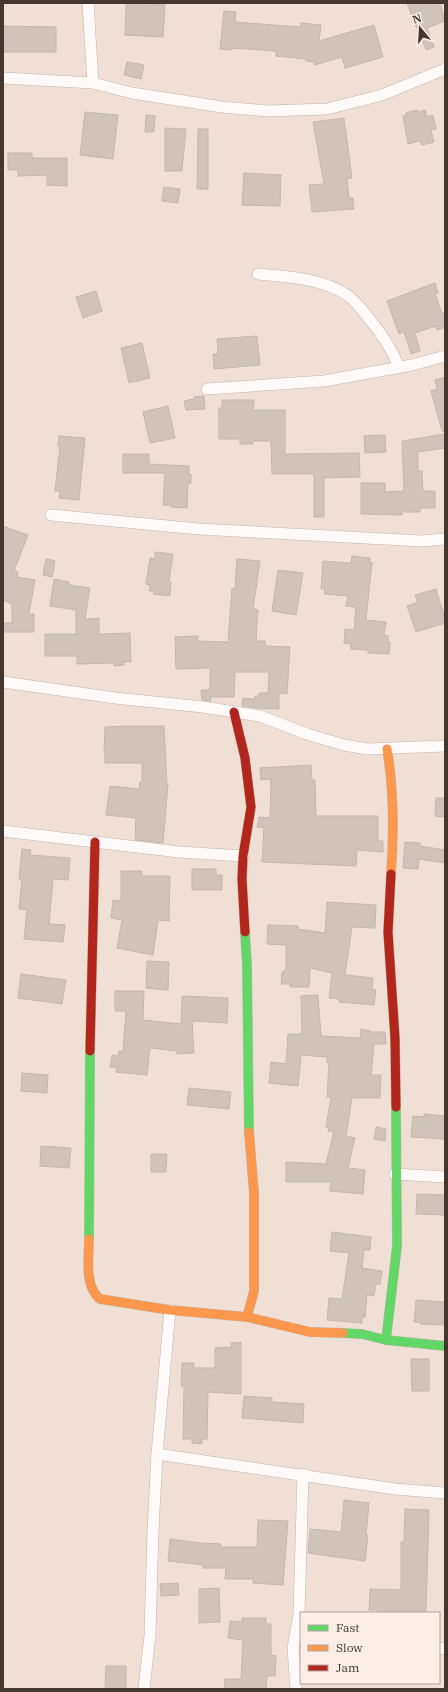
<svg xmlns="http://www.w3.org/2000/svg" width="448" height="1692" font-family="'IBM Plex Serif',serif">
	<style>
		.building { fill: #d0c4ba; stroke: #c3b7ae }
		.lines { fill: none; stroke-linecap: round; stroke-linejoin: round }
		.street-casing { stroke: #c3b6ae; stroke-width: 12 }
		.fast-casing { stroke: #c3b6ae; stroke-width: 10 }
		.slow-casing { stroke: #c3b6ae; stroke-width: 10 }
		.jam-casing { stroke: #c3b6ae; stroke-width: 10 }
		.street { stroke: #fdfaf9; stroke-width: 11 }
		.fast { stroke: #63d668; stroke-width: 9 }
		.slow { stroke: #ff974d; stroke-width: 9 }
		.jam { stroke: #b3261e; stroke-width: 9 }
	</style>
	<rect width="100%" height="100%" fill="#f0dfd5"/>
	<!-- building -->
	<g class="building">
		<polygon points="126,3 165,4 163,37 125,35"/>
		<polygon points="407,3 440,3 445,21 427,28 434,47 426,50 417,27 416,27"/>
		<polygon points="224,11 236,12 235,22 300,27 301,23 321,25 319,41 374,25 383,57 345,68 342,57 315,65 314,62 306,61 306,59 276,56 276,51 232,48 232,50 220,49"/>
		<polygon points="3,26 56,27 56,52 3,52"/>
		<polygon points="127,62 144,65 141,79 124,75"/>
		<polygon points="417,110 418,112 425,110 427,117 433,115 436,129 431,130 434,142 422,145 420,141 408,144 403,116 407,115 406,113"/>
		<polygon points="85,112 118,115 113,159 80,155"/>
		<polygon points="146,115 155,116 154,132 145,132"/>
		<polygon points="344,118 352,178 347,179 349,198 353,198 354,209 312,212 309,185 324,184 313,122"/>
		<polygon points="165,128 186,129 182,171 165,171"/>
		<polygon points="198,129 208,129 208,189 197,189"/>
		<polygon points="8,153 32,153 32,158 67,158 67,186 47,185 47,175 18,176 18,170 8,170"/>
		<polygon points="244,173 281,175 280,206 242,205"/>
		<polygon points="164,187 180,189 178,203 162,201"/>
		<polygon points="435,283 438,293 435,294 442,313 445,312 445,327 437,330 436,326 415,333 420,351 411,354 404,332 399,334 387,301"/>
		<polygon points="96,291 102,311 83,318 76,297"/>
		<polygon points="257,336 260,365 214,369 213,354 218,354 217,339"/>
		<polygon points="142,343 150,378 129,383 121,348"/>
		<polygon points="445,377 445,431 442,431 431,391 437,389 435,380"/>
		<polygon points="204,396 205,409 186,410 184,401 194,399 194,397"/>
		<polygon points="222,400 254,400 253,410 285,410 285,454 359,453 360,477 324,478 324,517 314,517 314,474 272,474 271,441 253,441 253,444 240,444 240,439 219,439 219,408 222,408"/>
		<polygon points="168,406 175,438 150,443 143,412"/>
		<polygon points="445,434 445,448 418,452 418,471 422,471 423,491 435,491 435,508 420,508 420,512 402,512 402,515 361,514 361,483 385,483 385,492 404,491 402,441"/>
		<polygon points="385,435 386,452 365,453 364,436"/>
		<polygon points="59,436 85,438 79,500 59,498 60,491 55,491 60,446 58,446"/>
		<polygon points="123,454 149,454 149,464 189,466 189,474 191,474 191,483 188,483 187,508 171,507 172,505 163,505 165,473 123,473"/>
		<polygon points="3,526 28,535 14,571 18,572 17,577 35,580 29,614 34,614 34,632 3,632 3,623 12,623 12,604 3,600"/>
		<polygon points="155,552 173,554 169,582 171,583 170,596 153,594 154,591 149,591 150,585 146,584 150,558 155,559"/>
		<polygon points="352,556 370,558 369,562 372,562 366,620 386,622 384,635 388,636 388,642 390,642 389,654 368,653 368,650 351,649 351,644 344,643 345,629 354,630 356,607 346,606 348,596 324,594 325,589 321,589 323,561 351,563"/>
		<polygon points="46,559 55,561 52,577 43,575"/>
		<polygon points="237,559 260,561 253,609 258,610 256,641 265,641 265,646 290,647 287,694 279,693 279,709 256,708 242,706 243,698 255,699 255,696 259,696 259,693 268,693 269,672 235,672 234,697 210,697 211,701 202,700 201,690 210,690 210,668 176,669 175,637 198,636 198,641 228,642 232,588 235,589"/>
		<polygon points="278,570 303,573 296,615 272,611"/>
		<polygon points="54,579 69,582 69,585 90,588 85,619 99,618 99,634 130,633 131,662 124,662 124,665 114,666 114,663 77,664 77,656 45,656 45,634 76,634 76,610 50,606"/>
		<polygon points="436,589 445,618 445,623 416,632 407,606 418,602 415,595"/>
		<polygon points="125,726 164,726 167,784 168,784 163,843 135,840 136,818 106,815 110,786 139,789 140,782 142,782 142,763 105,763 105,752 104,752 105,727"/>
		<polygon points="311,765 312,780 315,780 316,816 378,816 378,841 383,841 383,852 357,850 356,866 262,862 264,828 257,827 259,817 270,818 271,779 261,780 260,768"/>
		<polygon points="436,798 445,798 445,817 435,816"/>
		<polygon points="405,842 420,843 420,846 445,850 445,863 419,859 418,869 403,868"/>
		<polygon points="22,849 31,850 30,855 70,858 68,880 53,879 49,924 65,925 63,942 24,939 27,910 19,909 22,879 19,879"/>
		<polygon points="192,869 216,869 216,875 222,875 222,890 192,890"/>
		<polygon points="121,871 142,871 142,876 170,876 169,921 158,920 153,955 117,948 122,920 111,918 113,900 121,901"/>
		<polygon points="327,902 376,905 375,928 352,927 345,975 373,978 372,989 376,990 374,1005 339,1002 340,999 329,998 332,973 310,968 309,987 290,987 290,984 281,984 282,972 284,972 284,970 286,969 286,945 267,944 268,925 298,926 298,929 325,933"/>
		<polygon points="147,961 169,962 168,990 146,988"/>
		<polygon points="21,974 66,980 62,1004 18,998"/>
		<polygon points="115,991 144,991 143,1020 181,1024 182,996 228,998 227,1023 192,1021 194,1053 177,1054 177,1051 150,1048 147,1075 116,1072 117,1068 110,1067 112,1055 118,1056 119,1051 123,1051 126,1011 115,1011"/>
		<polygon points="318,995 321,1036 360,1038 361,1029 370,1031 370,1032 385,1032 386,1044 374,1044 371,1075 381,1075 380,1098 352,1098 346,1136 355,1138 348,1168 365,1170 363,1194 330,1191 331,1182 286,1182 286,1162 326,1164 334,1131 328,1131 329,1128 326,1127 331,1097 327,1097 329,1063 327,1063 327,1057 301,1055 298,1086 269,1083 271,1062 286,1064 288,1034 302,1034 301,996"/>
		<polygon points="22,1073 48,1075 47,1093 21,1091"/>
		<polygon points="189,1088 231,1092 229,1109 187,1105"/>
		<polygon points="424,1114 445,1116 445,1139 411,1137 413,1116 424,1117"/>
		<polygon points="376,1127 386,1129 385,1141 374,1139"/>
		<polygon points="41,1146 71,1148 69,1168 40,1166"/>
		<polygon points="151,1154 167,1154 166,1172 151,1172"/>
		<polygon points="417,1194 445,1195 445,1215 416,1214"/>
		<polygon points="332,1232 371,1237 370,1250 364,1250 362,1268 382,1271 380,1284 376,1284 374,1296 367,1295 365,1317 362,1317 362,1323 327,1320 329,1298 342,1299 349,1253 330,1251"/>
		<polygon points="416,1300 445,1302 445,1325 420,1324 421,1322 414,1322"/>
		<polygon points="241,1342 241,1394 208,1392 207,1439 202,1439 202,1444 192,1443 192,1439 183,1439 184,1387 181,1386 182,1363 194,1363 194,1368 215,1368 215,1348 232,1347 231,1343"/>
		<polygon points="411,1359 429,1359 429,1391 412,1391"/>
		<polygon points="244,1396 272,1398 272,1402 304,1404 303,1423 242,1418"/>
		<polygon points="344,1500 369,1503 366,1535 368,1535 365,1561 308,1553 310,1529 341,1532"/>
		<polygon points="405,1509 429,1510 426,1613 379,1613 379,1610 369,1610 370,1589 401,1590 401,1542 404,1542"/>
		<polygon points="258,1520 288,1521 283,1585 253,1583 253,1579 225,1579 226,1568 203,1568 203,1565 168,1561 170,1539 201,1543 221,1544 221,1547 257,1547"/>
		<polygon points="178,1583 179,1595 161,1596 160,1584"/>
		<polygon points="219,1588 220,1622 199,1623 199,1589"/>
		<polygon points="242,1618 266,1618 266,1624 271,1624 271,1655 276,1656 275,1676 267,1676 266,1689 224,1689 225,1679 241,1679 243,1640 228,1638 230,1621 242,1622"/>
		<polygon points="106,1666 126,1666 126,1689 105,1689"/>
	</g>
	<g class="lines">
		<defs>
			<g id="street">
				<polyline points="88,3 93,83"/>
				<polyline points="3,78 93,83 132,93 222,107 267,111 327,109 382,95 445,69"/>
				<path d="M258,274C288,277 322,278 347,295C357,302 363,311 370,320C383,335 392,350 399,367"/>
				<polyline points="207,389 324,381 412,365 445,356"/>
				<polyline points="51,515 199,529 422,541 445,539"/>
				<polyline points="3,682 115,698 203,707 260,716 307,734 344,745 367,749 445,746"/>
				<polyline points="3,831 179,852 243,856"/>
				<polyline points="395,1174 445,1177"/>
				<polyline points="157,1454 395,1489 445,1493"/>
				<polyline points="439,1648 445,1649"/>
				<polyline points="144,1689 150,1635 153,1531 157,1454 170,1310"/>
				<polyline points="296,1689 293,1648 299,1614 303,1474"/>
			</g>
			<g id="fast">
				<polyline points="245,932 247,965 249,1132"/>
				<polyline points="89,1239 90,1051"/>
				<polyline points="343,1333 362,1334 386,1340 445,1346"/>
				<polyline points="386,1340 397,1246 396,1107"/>
			</g>
			<g id="slow">
				<path d="M387,749C394,790 394,833 391,874"/>
				<path d="M89,1239C89,1258 84,1286 100,1299L170,1310L247,1317L310,1332L343,1333"/>
				<polyline points="247,1317 254,1291 254,1193 249,1132"/>
			</g>
			<g id="jam">
				<polyline points="234,712 245,758 251,807 243,856 242,879 245,932"/>
				<polyline points="391,874 388,932 395,1038 396,1107"/>
				<polyline points="90,1051 95,842"/>
			</g>
		</defs>
		<!-- street casing -->
		<use href="#street" class="street-casing"/>
		<!-- fast casing -->
		<use href="#fast" class="fast-casing"/>
		<!-- slow casing -->
		<use href="#slow" class="slow-casing"/>
		<!-- jam casing -->
		<use href="#jam" class="jam-casing"/>
		<!-- street -->
		<use href="#street" class="street"/>
		<!-- fast -->
		<use href="#fast" class="fast"/>
		<!-- slow -->
		<use href="#slow" class="slow"/>
		<!-- jam -->
		<use href="#jam" class="jam"/>
	</g>
	<!-- border -->
	<rect width="448" height="1692" fill="none" stroke="#443730" stroke-width="8"/>
	<!-- legend -->
	<rect x="300" y="1612" width="140" height="72" fill="#fbeee6" stroke="#b2a59d"/>
	<rect x="308" y="1625" width="20" height="6" fill="#63d668" stroke="#b2a59d"/>
	<text x="336" y="1632" font-size="12" fill="#443730">Fast</text>
	<rect x="308" y="1645" width="20" height="6" fill="#ff974d" stroke="#b2a59d"/>
	<text x="336" y="1652" font-size="12" fill="#443730">Slow</text>
	<rect x="308" y="1665" width="20" height="6" fill="#b3261e" stroke="#b2a59d"/>
	<text x="336" y="1672" font-size="12" fill="#443730">Jam</text>
	<!-- north arrow -->
	<g transform="translate(420 28) rotate(342)" stroke="#fbeee6" stroke-width="3" paint-order="stroke">
	<path d="M0-3L7 15L0 10L-7 15Z" fill="#443730"/>
	<text y="-6" font-size="11" font-weight="bold" text-anchor="middle" fill="#443730">N</text>
	</g>
</svg>
